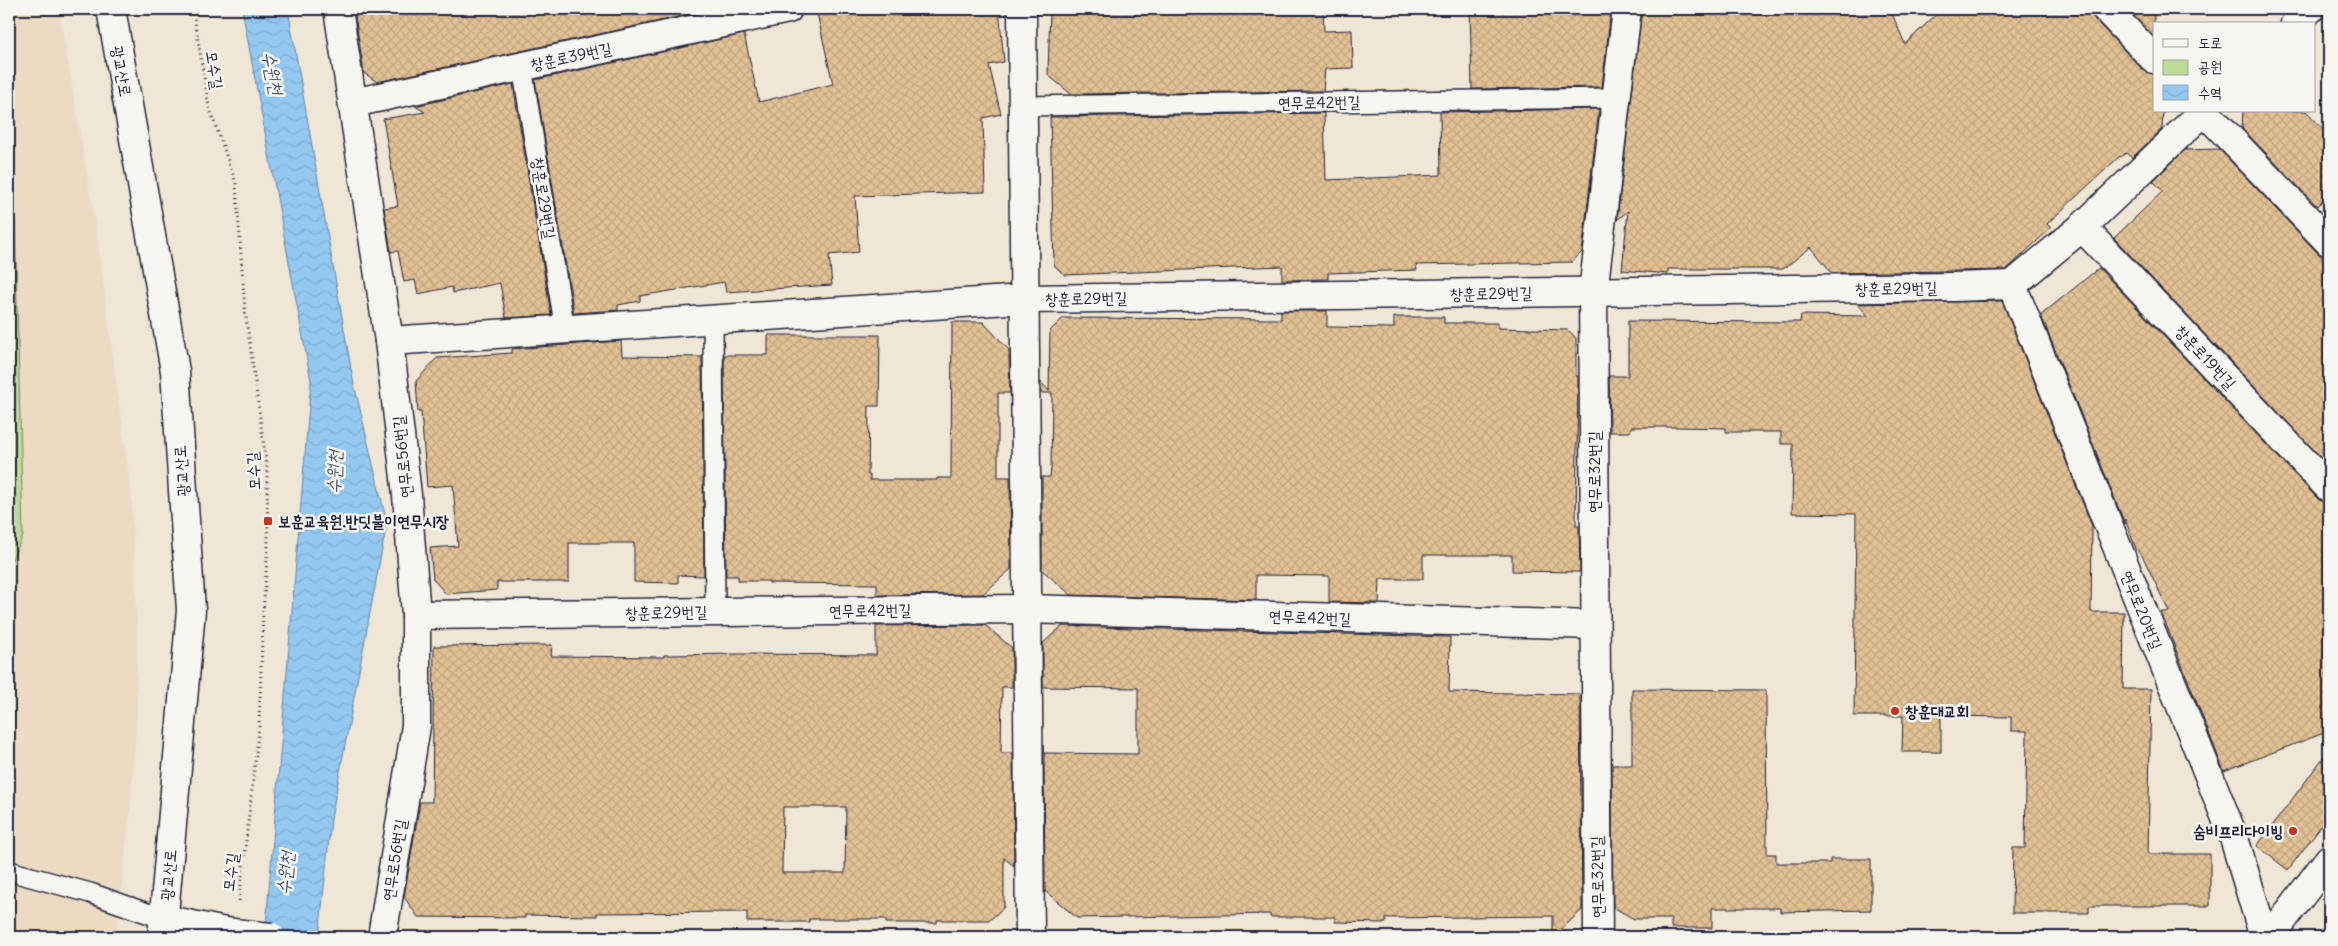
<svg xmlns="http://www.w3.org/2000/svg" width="2338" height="946" font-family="Delius,'Poor Story',sans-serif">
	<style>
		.built { fill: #ecdbc2 }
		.green { fill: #bcdd96; stroke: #6f8068 }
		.water { fill: url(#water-waves); stroke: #6686a8 }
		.building { fill: url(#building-cross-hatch); stroke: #22223b; fill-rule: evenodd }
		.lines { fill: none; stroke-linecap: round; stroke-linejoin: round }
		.lane-casing { stroke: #22223b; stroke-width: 22 }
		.street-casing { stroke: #22223b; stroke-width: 31 }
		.secondary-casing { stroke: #22223b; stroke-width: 31 }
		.path { stroke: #22223b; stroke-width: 3; stroke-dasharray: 1 4; stroke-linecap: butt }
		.lane { stroke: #f6f6f2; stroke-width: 19 }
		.street { stroke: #f6f6f2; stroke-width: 28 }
		.secondary { stroke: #f6f6f2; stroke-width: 28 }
		.secondary-bridge-casing { stroke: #22223b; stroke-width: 31; stroke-linecap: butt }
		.secondary-bridge { stroke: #f6f6f2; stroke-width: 28 }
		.poi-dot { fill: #c8321e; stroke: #f6f6f2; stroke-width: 2 }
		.labels { text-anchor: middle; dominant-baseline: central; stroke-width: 5; stroke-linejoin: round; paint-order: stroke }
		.street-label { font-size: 16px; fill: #22223b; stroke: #f6f6f2 }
		.poi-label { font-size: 16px; font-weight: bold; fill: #22223b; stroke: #f6f6f2; text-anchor: start }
		.water-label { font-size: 18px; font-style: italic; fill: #445472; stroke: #f6f6f2 }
	</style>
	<defs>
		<pattern id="water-waves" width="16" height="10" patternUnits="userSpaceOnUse" patternTransform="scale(1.25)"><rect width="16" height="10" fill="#93c9f1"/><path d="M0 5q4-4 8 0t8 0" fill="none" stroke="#7eacd0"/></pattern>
		<pattern id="building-cross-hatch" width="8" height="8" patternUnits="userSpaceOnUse" patternTransform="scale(1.25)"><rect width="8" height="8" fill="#e2c194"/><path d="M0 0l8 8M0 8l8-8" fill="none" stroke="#c2a680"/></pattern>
	</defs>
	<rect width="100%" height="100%" fill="#f0e6d6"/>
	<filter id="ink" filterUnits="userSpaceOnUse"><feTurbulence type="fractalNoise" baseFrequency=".02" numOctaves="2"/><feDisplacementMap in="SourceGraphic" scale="10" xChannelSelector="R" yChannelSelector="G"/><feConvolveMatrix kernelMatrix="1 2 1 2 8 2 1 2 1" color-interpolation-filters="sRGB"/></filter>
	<g filter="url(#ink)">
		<!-- built -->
		<polygon class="built" points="9,9 59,9 96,227 132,500 137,623 137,714 130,815 116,937 9,937"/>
		<!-- green -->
		<polygon class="green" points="9,204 15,221 23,536 9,566"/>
		<!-- water -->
		<polygon class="water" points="242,9 288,9 353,380 387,523 331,819 319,937 265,937 311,381"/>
		<!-- building -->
		<g class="building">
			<polygon points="354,9 715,9 377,82 364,73"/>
			<polygon points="816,9 999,9 1004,62 989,65 1001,114 983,118 985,192 855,196 859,252 829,255 832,285 726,292 724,282 640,296 640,301 618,305 618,310 574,313 535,80 744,34 759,102 833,84"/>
			<polygon points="1050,9 1323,9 1324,31 1352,30 1353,68 1325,69 1323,91 1071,94 1048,75"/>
			<polygon points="1470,9 1611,9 1602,87 1472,89"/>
			<polygon points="1642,9 1700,9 1767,15 1785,9 1890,9 1905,44 1942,9 2091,9 2095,20 2143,70 2154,74 2154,111 2163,111 2162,129 2132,158 2126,153 2121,157 2120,156 2047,224 2051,228 2006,270 1832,273 1811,247 1783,269 1668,269 1668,274 1622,270 1628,211 1617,220"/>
			<polygon points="2127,9 2154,9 2154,37"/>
			<polygon points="513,84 551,315 506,318 500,283 453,293 452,287 418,294 415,280 404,282 398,251 391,252 384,208 398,206 383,119 425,112 415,106"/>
			<polygon points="1599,109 1582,252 1572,262 1416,265 1417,270 1328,273 1328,279 1282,280 1282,266 1064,275 1054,265 1050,117 1324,113 1326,180 1441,175 1440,112"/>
			<polygon points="2243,111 2306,111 2329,135 2329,194 2317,206 2242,128"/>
			<polygon points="2219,149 2329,265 2329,466 2114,238 2163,191 2153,181 2185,150"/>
			<polygon points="2099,268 2318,499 2329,503 2329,731 2224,771 2161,612 2169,612 2143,557 2136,549 2125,519 2125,524 2041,315"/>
			<polygon points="2002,301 2092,526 2091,612 2124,612 2123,689 2151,689 2148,854 2210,854 2210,906 2089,906 2089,913 2012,913 2013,848 2025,848 2027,731 2011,731 2011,717 1941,716 1941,752 1902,752 1903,716 1854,716 1856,514 1792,513 1793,444 1781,444 1781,432 1726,432 1726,428 1677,427 1631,427 1630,432 1610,432 1609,376 1628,376 1628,321 1800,322 1801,315 1868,316 1858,304"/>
			<polygon points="1281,311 1327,311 1327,327 1394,328 1394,317 1444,317 1444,323 1498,323 1498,328 1568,330 1576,338 1576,376 1578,376 1576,526 1579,526 1580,572 1512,571 1512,555 1423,555 1423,579 1380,579 1379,603 1329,602 1329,576 1256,575 1256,600 1071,595 1042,570 1042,477 1050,477 1051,469 1052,393 1041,393 1041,382 1049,391 1050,331 1063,318 1281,319"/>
			<polygon points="952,322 983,322 1009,350 1010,393 998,393 998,477 1010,477 1011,569 983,594 877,595 877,584 769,583 769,581 738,581 738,576 726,576 724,355 768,355 768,335 880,335 879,406 869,406 868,475 870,475 870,480 937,480 937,478 951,478"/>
			<polygon points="621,341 622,356 702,357 704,576 678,575 678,583 634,582 634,543 569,543 569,582 497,582 497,590 446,594 433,579 430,548 458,546 453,485 427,487 421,412 418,412 416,381 437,358 512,353 512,349"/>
			<path d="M985,625L1012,648V687H1002L1001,753H1013L1014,866L1004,858V907L990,920H937V923H886V919H809V922H747V912L597,913V916L525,915V918L418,917L404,897L420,802H432L434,646L552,645L551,656L664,657V655L741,654L876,655V626ZM783,807H846L845,873H782Z"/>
			<polygon points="1062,626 1450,637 1449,692 1580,694 1582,910 1553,937 1553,916 1386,918 1386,923 1335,922 1335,917 1270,917 1270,914 1077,918 1045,891 1044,753 1138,754 1138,688 1043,687 1043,643"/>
			<polygon points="1632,689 1766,690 1767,854 1776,854 1776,863 1830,863 1830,859 1871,859 1871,910 1780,912 1780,908 1712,908 1712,928 1671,928 1671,919 1634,919 1613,907 1612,765 1632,765"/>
			<polygon points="2329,750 2329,815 2288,870 2257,846"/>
		</g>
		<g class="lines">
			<defs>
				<g id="lane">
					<polyline points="522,67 565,330"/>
					<polyline points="1022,106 1617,98"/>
					<polyline points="713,320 715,611"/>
					<polyline points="9,871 90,893 164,919"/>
				</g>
				<g id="street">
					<polyline points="338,9 389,341 407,495 416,615 416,726 382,937"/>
					<polyline points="1022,9 1030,937"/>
					<polyline points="2106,9 2154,59"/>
					<polyline points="2295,24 2310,9"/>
					<polyline points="353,103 788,9"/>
					<polyline points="2082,227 2329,488"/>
					<polyline points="2012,285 2234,838 2264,937"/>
					<polyline points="389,341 1024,299 1954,287 2012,285 2082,227 2204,111 2329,242"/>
					<polyline points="416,615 1025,609 1595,625"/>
					<polyline points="1598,937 1593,292 1627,9"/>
					<polyline points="2270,937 2329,859"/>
				</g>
				<g id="secondary">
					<polyline points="111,9 175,371 191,610 162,937"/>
					<polyline points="164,919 225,932"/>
				</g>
			</defs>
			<!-- lane casing -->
			<use href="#lane" class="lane-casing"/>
			<!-- street casing -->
			<use href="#street" class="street-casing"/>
			<!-- secondary casing -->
			<use href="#secondary" class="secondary-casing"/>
			<!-- path -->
			<polyline class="path" points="193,9 209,107 236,183 245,310 267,468 268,546 263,612 259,727 239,902"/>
			<!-- lane -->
			<use href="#lane" class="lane"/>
			<!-- street -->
			<use href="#street" class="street"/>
			<!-- secondary -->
			<use href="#secondary" class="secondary"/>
			<defs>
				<polyline id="secondary-bridge" points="225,932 271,937"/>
			</defs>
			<!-- secondary-bridge casing -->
			<use href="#secondary-bridge" class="secondary-bridge-casing"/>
			<!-- secondary-bridge -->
			<use href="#secondary-bridge" class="secondary-bridge"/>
		</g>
	</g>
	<!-- markers -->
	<g class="poi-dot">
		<rect x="263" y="516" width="10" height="10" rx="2.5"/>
		<circle cx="1895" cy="711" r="5"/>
		<circle cx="2293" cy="831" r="5"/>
	</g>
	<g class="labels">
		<!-- street labels -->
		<g class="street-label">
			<text transform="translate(571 56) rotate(-12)">창훈로39번길</text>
			<text transform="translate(215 70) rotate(81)">모수길</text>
			<text transform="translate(122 71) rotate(80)">광교산로</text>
			<text transform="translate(1319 102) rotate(-1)">연무로42번길</text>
			<text transform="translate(544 198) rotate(81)">창훈로29번길</text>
			<text transform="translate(1896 288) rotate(-1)">창훈로29번길</text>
			<text transform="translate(1491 293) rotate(-1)">창훈로29번길</text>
			<text transform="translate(1086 298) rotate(-1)">창훈로29번길</text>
			<text transform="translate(2206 357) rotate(47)">창훈로19번길</text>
			<text transform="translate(402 457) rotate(-96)">연무로56번길</text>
			<text transform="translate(181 471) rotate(-94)">광교산로</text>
			<text transform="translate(253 471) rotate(-94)">모수길</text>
			<text transform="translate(1594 472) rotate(-90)">연무로32번길</text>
			<text transform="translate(870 610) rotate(-1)">연무로42번길</text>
			<text transform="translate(2142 610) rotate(68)">연무로20번길</text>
			<text transform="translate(666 612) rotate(-1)">창훈로29번길</text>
			<text transform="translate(1310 617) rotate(2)">연무로42번길</text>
			<text transform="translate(394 860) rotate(-81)">연무로56번길</text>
			<text transform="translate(230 872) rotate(-83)">모수길</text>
			<text transform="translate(168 875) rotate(-85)">광교산로</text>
			<text transform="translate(1597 877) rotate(-91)">연무로32번길</text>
		</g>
		<!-- poi labels -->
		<g class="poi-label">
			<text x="278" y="521">보훈교육원.반딧불이연무시장</text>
			<text x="1905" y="711">창훈대교회</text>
			<text x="2283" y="831" text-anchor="end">숨비프리다이빙</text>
		</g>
		<!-- water labels -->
		<g class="water-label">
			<text transform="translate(273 73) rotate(79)">수원천</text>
			<text transform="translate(334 472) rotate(-88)">수원천</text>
			<text transform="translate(285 873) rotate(-84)">수원천</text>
		</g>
	</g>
	<!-- margin -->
	<rect width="2338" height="946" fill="none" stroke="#f6f6f2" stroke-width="30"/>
	<rect x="15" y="15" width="2308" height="916" fill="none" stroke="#22223b" stroke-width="2" filter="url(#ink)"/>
	<!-- legend -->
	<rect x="2153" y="22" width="162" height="90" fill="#f6f6f2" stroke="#a1a1a9"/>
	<rect x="2163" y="39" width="25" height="8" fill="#f6f6f2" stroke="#a1a1a9"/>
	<text x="2198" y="48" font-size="15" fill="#22223b">도로</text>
	<rect x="2163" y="60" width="25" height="15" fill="#bcdd96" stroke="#a1a1a9"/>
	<text x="2198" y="72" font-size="15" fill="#22223b">공원</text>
	<rect x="2163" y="85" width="25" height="15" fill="url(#water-waves)" stroke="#a1a1a9"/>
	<text x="2198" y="98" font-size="15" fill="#22223b">수역</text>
</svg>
